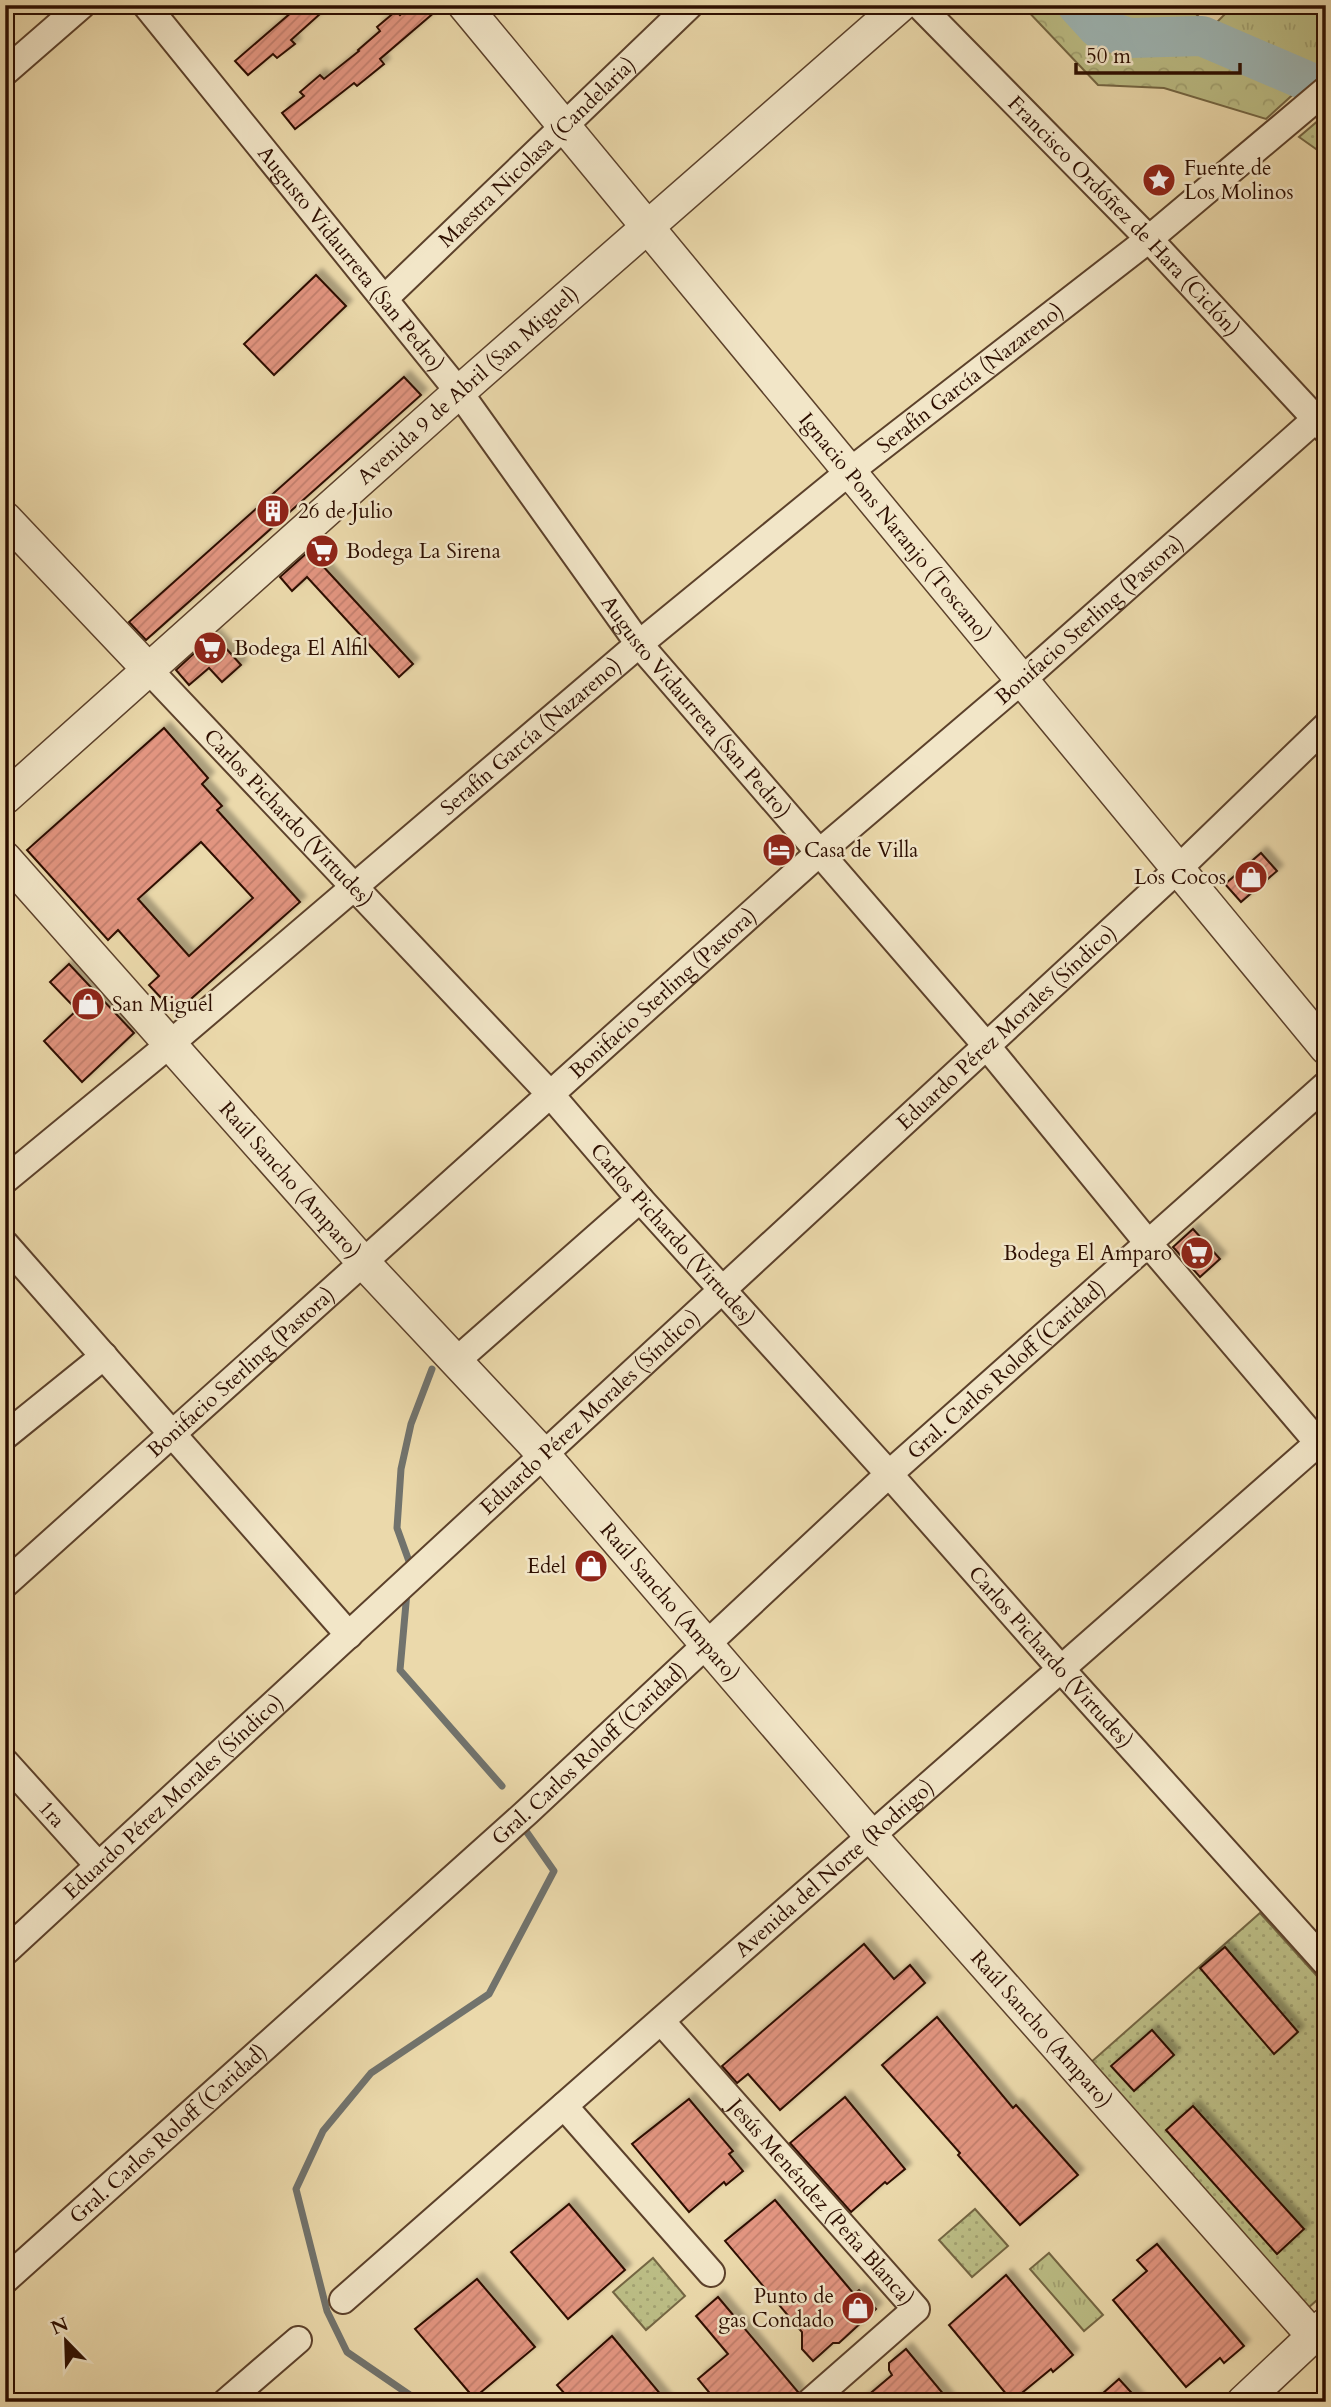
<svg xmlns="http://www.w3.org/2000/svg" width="1331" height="2407" font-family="Cardo,serif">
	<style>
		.grass { fill: url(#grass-dots); stroke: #746643; stroke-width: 2 }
		.forest { fill: url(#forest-crowns); stroke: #746643; stroke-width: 2 }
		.park { fill: url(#park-tufts); stroke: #746643; stroke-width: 2 }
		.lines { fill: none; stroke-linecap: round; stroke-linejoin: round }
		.stream { stroke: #71736d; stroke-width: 7 }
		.river { stroke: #9eb7b6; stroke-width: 40 }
		.building { fill: url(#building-hatch); stroke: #2d0e00; stroke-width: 2; fill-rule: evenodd; filter: url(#shadow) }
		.minor-casing { stroke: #5c412b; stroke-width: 30 }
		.tertiary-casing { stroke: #5c412b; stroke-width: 35 }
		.minor { stroke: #f2e6c8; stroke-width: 26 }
		.tertiary { stroke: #f2e6c8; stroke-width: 32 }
		.labels { text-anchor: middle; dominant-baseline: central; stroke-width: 5; stroke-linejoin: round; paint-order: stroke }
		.street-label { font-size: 21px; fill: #2d0e00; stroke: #f2e6c8 }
		.poi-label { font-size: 21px; fill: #2d0e00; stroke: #f2e6c8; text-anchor: start }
	</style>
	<defs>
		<pattern id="grass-dots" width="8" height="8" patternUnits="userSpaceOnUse" patternTransform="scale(1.75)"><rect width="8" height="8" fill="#bcbe86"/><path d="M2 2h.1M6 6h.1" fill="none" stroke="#a2a272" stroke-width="1.8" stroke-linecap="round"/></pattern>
		<pattern id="forest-crowns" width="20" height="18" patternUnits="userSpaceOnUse" patternTransform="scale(1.75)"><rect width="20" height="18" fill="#bcbe86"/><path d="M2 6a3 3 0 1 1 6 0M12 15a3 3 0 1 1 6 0" fill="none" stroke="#a2a272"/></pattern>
		<pattern id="park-tufts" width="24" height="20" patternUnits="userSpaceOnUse" patternTransform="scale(1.75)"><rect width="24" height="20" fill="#bcbe86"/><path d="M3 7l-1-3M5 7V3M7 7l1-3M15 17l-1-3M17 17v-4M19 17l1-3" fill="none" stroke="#a2a272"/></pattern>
		<pattern id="building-hatch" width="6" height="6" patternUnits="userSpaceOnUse" patternTransform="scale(1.75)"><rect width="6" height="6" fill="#e29580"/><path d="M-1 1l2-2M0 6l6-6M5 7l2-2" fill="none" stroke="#c27f6d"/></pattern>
		<filter id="shadow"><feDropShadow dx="6" dy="-6" stdDeviation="2" flood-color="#0004"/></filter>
	</defs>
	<rect width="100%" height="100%" fill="#ebd9ab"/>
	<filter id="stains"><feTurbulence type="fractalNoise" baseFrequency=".00286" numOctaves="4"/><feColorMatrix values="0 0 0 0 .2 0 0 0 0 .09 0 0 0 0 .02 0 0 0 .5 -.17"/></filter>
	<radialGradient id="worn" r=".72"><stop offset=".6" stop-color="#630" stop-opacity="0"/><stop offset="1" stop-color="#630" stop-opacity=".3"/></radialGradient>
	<!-- grass -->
	<g class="grass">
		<polygon points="1326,114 1326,156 1299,137"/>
		<polygon points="1260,1913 1326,1986 1326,2292 1308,2308 1090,2063"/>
		<polygon points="975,2209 1008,2246 972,2277 939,2240"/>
		<polygon points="653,2258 685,2296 646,2330 613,2292"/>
	</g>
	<!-- forest -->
	<polygon class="forest" points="1022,5 1187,5 1211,29 1321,69 1266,119 1164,88 1098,85"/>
	<!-- park -->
	<g class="park">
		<polygon points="1234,5 1326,5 1326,33 1321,38 1326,43 1326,65 1321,69 1210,29"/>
		<polygon points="1049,2253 1103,2315 1084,2331 1030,2269"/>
	</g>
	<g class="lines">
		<!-- stream -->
		<g class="stream">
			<polyline points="409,1569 410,1564 397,1528 401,1469 411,1424 432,1369"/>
			<polyline points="407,1592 400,1670 502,1786"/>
			<polyline points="420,2402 347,2352 327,2311 296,2189 323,2131 371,2073 489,1994 554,1871 526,1831"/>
		</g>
		<!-- river -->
		<polyline class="river" points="1077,5 1098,28 1130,38 1202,36 1326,89"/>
	</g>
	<!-- building -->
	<g class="building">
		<polygon points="300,5 330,5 291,40 295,44 277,58 273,54 248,75 235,61"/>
		<polygon points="411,5 443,5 380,59 384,64 357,86 354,83 295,129 282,113 304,96 300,92 320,75 324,79 359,51 358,50 380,31 377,27 396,11 400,15"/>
		<polygon points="316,275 346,306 274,375 244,344"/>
		<polygon points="404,377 421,395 146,640 129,622"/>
		<polygon points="309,551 413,664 399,677 307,577 292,591 280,577"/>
		<polygon points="214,635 241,665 222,682 209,668 189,685 176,670"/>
		<path d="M164,728L208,778L202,784L222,806L217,810L300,902L175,1013L149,985L159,976L118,930L108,940L27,850ZM201,842L253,898L189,956L138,899Z"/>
		<polygon points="1261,853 1277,871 1241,902 1225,884"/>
		<polygon points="69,964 134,1033 82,1082 44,1041 77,1010 50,982"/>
		<polygon points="1193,1229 1220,1259 1200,1277 1173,1247"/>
		<polygon points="864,1944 894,1979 910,1965 925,1983 780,2110 748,2074 737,2083 722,2066"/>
		<polygon points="1225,1947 1298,2032 1274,2054 1200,1968"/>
		<polygon points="937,2017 1013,2108 1016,2105 1078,2175 1020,2225 958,2155 960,2153 882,2065"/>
		<polygon points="1152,2030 1174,2055 1134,2091 1111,2066"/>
		<polygon points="845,2097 905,2169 887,2184 885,2182 851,2212 790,2143"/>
		<polygon points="689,2099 733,2151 729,2154 743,2171 726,2185 724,2182 689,2212 632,2144"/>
		<polygon points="1193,2106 1304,2229 1277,2254 1166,2130"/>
		<polygon points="775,2200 854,2294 859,2290 876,2309 839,2343 833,2343 813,2361 802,2349 802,2332 725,2241"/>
		<polygon points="569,2204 625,2270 568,2319 511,2252"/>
		<polygon points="1157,2244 1244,2346 1224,2363 1220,2358 1186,2387 1113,2300 1147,2271 1137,2260"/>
		<polygon points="1006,2275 1073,2355 1053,2372 1051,2369 1012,2401 949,2325"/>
		<polygon points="477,2279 535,2347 474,2398 415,2329"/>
		<polygon points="718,2297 798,2392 795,2402 717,2402 698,2379 728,2354 696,2316"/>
		<polygon points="612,2336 667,2402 572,2402 557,2385"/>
		<polygon points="906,2349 950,2402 860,2402 892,2375 889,2370 889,2363"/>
		<polygon points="1119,2379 1140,2402 1093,2402"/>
	</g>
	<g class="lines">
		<defs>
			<g id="minor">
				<path id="s1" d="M146,5L459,392L639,644L985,1044L1148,1243L1326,1452"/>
				<path id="s2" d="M919,5L1149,239L1326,430"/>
				<polyline points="5,72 82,5"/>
				<path id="s3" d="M384,299L690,5"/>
				<path id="s4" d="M149,670L551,1095L640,1199L889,1474L1061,1669L1326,1963"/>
				<path id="s5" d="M5,1180L170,1044L639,644L849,472L1149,239L1326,90"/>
				<polyline points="5,1244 349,1635"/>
				<polyline points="456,1361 640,1199"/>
				<polyline points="5,1436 104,1356"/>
				<path id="s6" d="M5,1584L820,852L1022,680L1326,410"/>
				<path id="s7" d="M5,1762L98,1865"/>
				<path id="s8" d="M5,1952L1178,869L1326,726"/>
				<path id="s9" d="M661,2021L916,2309L810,2402"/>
				<polyline points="564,2106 711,2273"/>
				<path id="s10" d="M5,2280L527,1812L889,1474L1326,1085"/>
				<path id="s11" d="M343,2300L1326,1436"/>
				<polyline points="226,2402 298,2340"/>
			</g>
			<g id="tertiary">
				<path id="s12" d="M464,5L1326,1048"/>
				<polyline points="5,518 149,670"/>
				<path id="s13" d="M5,798L459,392L901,5"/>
				<path id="s14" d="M5,858L363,1262L543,1454L871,1836L1313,2336"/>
				<polyline points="1243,2402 1326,2324"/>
			</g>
		</defs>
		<!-- minor casing -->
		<use href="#minor" class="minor-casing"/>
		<!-- tertiary casing -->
		<use href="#tertiary" class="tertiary-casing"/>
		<!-- minor -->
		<use href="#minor" class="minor"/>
		<!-- tertiary -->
		<use href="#tertiary" class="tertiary"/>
	</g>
	<!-- icons -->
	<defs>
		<symbol id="sight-disc" viewBox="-11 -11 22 22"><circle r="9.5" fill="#8f2418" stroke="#f2e6c8"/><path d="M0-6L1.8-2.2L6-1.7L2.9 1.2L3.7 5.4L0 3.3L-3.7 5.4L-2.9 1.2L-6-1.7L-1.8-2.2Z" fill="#fff"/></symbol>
		<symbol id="building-disc" viewBox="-11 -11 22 22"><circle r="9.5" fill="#8f2418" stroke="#f2e6c8"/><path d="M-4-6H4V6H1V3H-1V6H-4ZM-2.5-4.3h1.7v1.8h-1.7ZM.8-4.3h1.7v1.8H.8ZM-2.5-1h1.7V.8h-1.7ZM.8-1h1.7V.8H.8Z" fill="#fff"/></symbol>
		<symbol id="supermarket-disc" viewBox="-11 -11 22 22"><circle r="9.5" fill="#8f2418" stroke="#f2e6c8"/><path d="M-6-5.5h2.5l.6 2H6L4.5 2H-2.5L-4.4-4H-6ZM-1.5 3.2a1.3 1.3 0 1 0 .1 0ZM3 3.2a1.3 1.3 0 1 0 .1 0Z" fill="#fff"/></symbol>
		<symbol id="hotel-disc" viewBox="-11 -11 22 22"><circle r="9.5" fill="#8f2418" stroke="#f2e6c8"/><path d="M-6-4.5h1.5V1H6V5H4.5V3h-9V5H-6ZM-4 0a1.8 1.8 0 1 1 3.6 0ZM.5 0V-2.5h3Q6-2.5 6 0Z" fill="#fff"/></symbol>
		<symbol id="shop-disc" viewBox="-11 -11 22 22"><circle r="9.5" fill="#8f2418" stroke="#f2e6c8"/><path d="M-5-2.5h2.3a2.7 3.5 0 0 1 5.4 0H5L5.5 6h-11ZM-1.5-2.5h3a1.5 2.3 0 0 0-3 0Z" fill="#fff"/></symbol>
	</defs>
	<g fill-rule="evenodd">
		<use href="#sight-disc" x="1140" y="161" width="38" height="38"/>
		<use href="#building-disc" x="254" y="492" width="38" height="38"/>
		<use href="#supermarket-disc" x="303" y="532" width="38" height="38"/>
		<use href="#supermarket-disc" x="191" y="629" width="38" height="38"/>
		<use href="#hotel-disc" x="760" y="831" width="38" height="38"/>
		<use href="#shop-disc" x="1232" y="858" width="38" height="38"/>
		<use href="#shop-disc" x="69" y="985" width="38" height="38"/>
		<use href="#supermarket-disc" x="1178" y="1234" width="38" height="38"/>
		<use href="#shop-disc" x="572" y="1547" width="38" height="38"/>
		<use href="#shop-disc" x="839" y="2289" width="38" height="38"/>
	</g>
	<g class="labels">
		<!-- street labels -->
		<g class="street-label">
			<text stroke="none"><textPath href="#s3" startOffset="212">Maestra Nicolasa (Candelaria)</textPath></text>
			<text stroke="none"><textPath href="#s2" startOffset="294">Francisco Ordóñez de Hara (Ciclón)</textPath></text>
			<text stroke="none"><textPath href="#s1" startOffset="326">Augusto Vidaurreta (San Pedro)</textPath></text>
			<text stroke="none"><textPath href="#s5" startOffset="1255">Serafín García (Nazareno)</textPath></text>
			<text stroke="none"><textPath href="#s13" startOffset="620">Avenida 9 de Abril (San Miguel)</textPath></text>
			<text stroke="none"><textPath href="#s12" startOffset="677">Ignacio Pons Naranjo (Toscano)</textPath></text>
			<text stroke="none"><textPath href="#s6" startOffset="1451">Bonifacio Sterling (Pastora)</textPath></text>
			<text stroke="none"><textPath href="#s1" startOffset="892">Augusto Vidaurreta (San Pedro)</textPath></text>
			<text stroke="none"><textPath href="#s5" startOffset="688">Serafín García (Nazareno)</textPath></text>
			<text stroke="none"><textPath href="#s4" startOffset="203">Carlos Pichardo (Virtudes)</textPath></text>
			<text stroke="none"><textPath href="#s6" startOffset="884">Bonifacio Sterling (Pastora)</textPath></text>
			<text stroke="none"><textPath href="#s8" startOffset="1363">Eduardo Pérez Morales (Síndico)</textPath></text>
			<text stroke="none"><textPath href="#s14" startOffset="430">Raúl Sancho (Amparo)</textPath></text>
			<text stroke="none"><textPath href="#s4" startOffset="770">Carlos Pichardo (Virtudes)</textPath></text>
			<text stroke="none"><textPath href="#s10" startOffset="1353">Gral. Carlos Roloff (Caridad)</textPath></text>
			<text stroke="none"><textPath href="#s6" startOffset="317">Bonifacio Sterling (Pastora)</textPath></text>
			<text stroke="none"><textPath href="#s8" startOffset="796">Eduardo Pérez Morales (Síndico)</textPath></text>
			<text stroke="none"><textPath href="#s14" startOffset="998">Raúl Sancho (Amparo)</textPath></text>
			<text stroke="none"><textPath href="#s4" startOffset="1337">Carlos Pichardo (Virtudes)</textPath></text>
			<text stroke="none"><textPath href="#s10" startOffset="786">Gral. Carlos Roloff (Caridad)</textPath></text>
			<text stroke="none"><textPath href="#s8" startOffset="229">Eduardo Pérez Morales (Síndico)</textPath></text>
			<text stroke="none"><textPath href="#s7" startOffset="70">1ra</textPath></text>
			<text stroke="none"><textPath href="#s11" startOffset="654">Avenida del Norte (Rodrigo)</textPath></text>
			<text stroke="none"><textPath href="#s14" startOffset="1564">Raúl Sancho (Amparo)</textPath></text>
			<text stroke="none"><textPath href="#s10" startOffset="219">Gral. Carlos Roloff (Caridad)</textPath></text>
			<text stroke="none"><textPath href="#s9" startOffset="242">Jesús Menéndez (Peña Blanca)</textPath></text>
		</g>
		<!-- poi labels -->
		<g class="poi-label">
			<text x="1184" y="168">Fuente de<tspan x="1184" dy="24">Los Molinos</tspan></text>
			<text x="298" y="511">26 de Julio</text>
			<text x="346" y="551">Bodega La Sirena</text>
			<text x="234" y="648">Bodega El Alfil</text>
			<text x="804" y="850">Casa de Villa</text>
			<text x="1226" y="877" text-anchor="end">Los Cocos</text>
			<text x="112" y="1004">San Miguel</text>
			<text x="1172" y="1253" text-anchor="end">Bodega El Amparo</text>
			<text x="566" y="1566" text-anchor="end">Edel</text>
			<text x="834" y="2296" text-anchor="end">Punto de<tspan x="834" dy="24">gas Condado</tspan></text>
		</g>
	</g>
	<!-- margin -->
	<rect width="1331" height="2407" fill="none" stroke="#ebd9ab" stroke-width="28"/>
	<rect x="7" y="7" width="1317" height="2393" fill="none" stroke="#2d0e00" stroke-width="3.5"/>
	<rect x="14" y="14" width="1303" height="2379" fill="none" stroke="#2d0e00" stroke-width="2"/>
	<!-- north arrow -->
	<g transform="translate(66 2341) rotate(337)" stroke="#f2e6c8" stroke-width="5" paint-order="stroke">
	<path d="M0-5L12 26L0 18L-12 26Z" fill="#2d0e00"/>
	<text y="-10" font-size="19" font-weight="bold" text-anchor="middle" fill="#2d0e00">N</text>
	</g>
	<!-- scale -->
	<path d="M1076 63v10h164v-10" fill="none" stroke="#2d0e00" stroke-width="3.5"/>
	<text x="1086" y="63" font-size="21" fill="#2d0e00" stroke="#f2e6c8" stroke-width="5" paint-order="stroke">50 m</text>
	<rect width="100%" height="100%" filter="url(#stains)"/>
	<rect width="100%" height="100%" fill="url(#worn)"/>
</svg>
